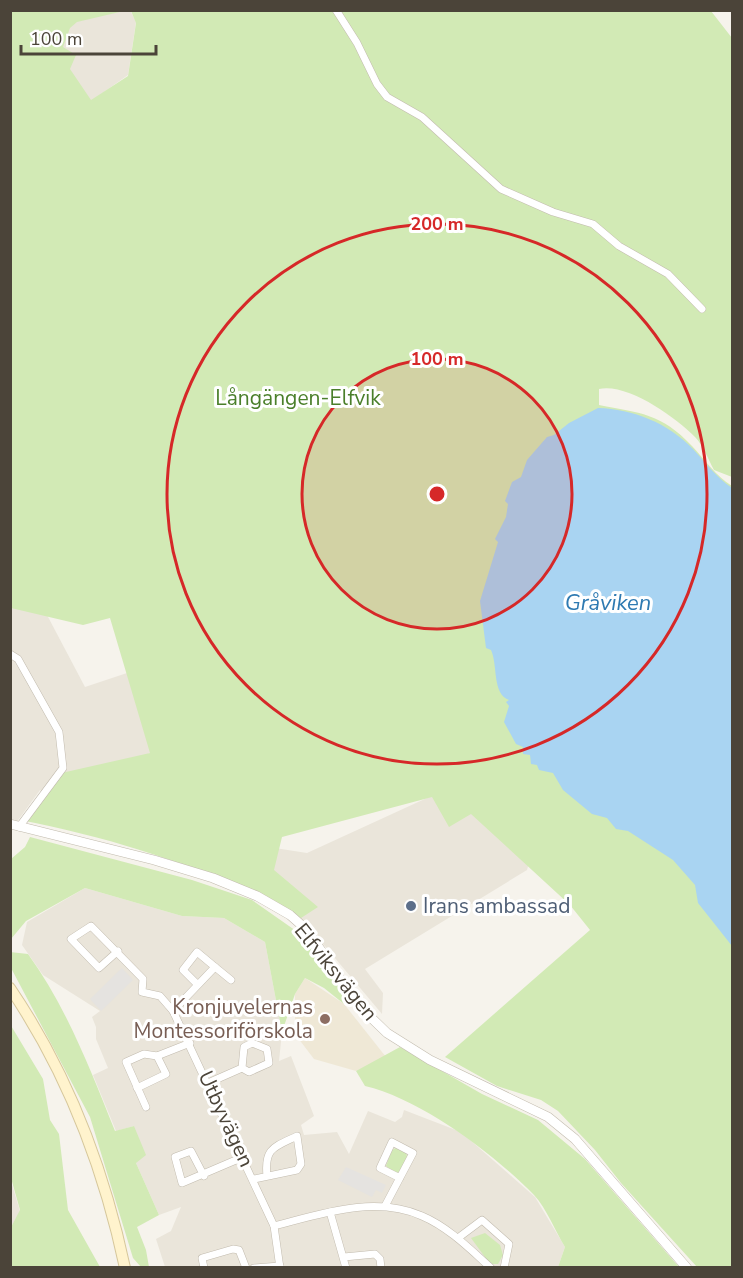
<svg xmlns="http://www.w3.org/2000/svg" width="743" height="1278" font-family="'Nunito Sans',sans-serif">
	<style>
		.residential { fill: #eae5da }
		.education { fill: #efe8d6 }
		.green { fill: #d2eab5 }
		.parking { fill: #e5e3e0 }
		.water { fill: #a9d4f2 }
		.lines { fill: none; stroke-linecap: round; stroke-linejoin: round }
		.minor-casing { stroke: #c2bbae; stroke-width: 8 }
		.tertiary-casing { stroke: #c2bbae; stroke-width: 10 }
		.secondary-casing { stroke: #d6c79b; stroke-width: 12 }
		.minor { stroke: #fff; stroke-width: 7 }
		.tertiary { stroke: #fff; stroke-width: 9 }
		.secondary { stroke: #fff3cd; stroke-width: 10 }
		.ring { fill: none; stroke: #d62828; stroke-width: 3 }
		.service-dot { fill: #5c6f8a; stroke: #fff; stroke-width: 2 }
		.education-dot { fill: #8d6e63; stroke: #fff; stroke-width: 2 }
		.labels { text-anchor: middle; dominant-baseline: central; stroke-width: 6; stroke-linejoin: round; paint-order: stroke }
		.park-label { font-size: 21px; fill: #4a7f2a; stroke: #fff }
		.service-label { font-size: 21px; fill: #4e5e75; stroke: #fff; text-anchor: start }
		.street-label { font-size: 21px; fill: #4b4439; stroke: #fff }
		.education-label { font-size: 21px; fill: #785e54; stroke: #fff; text-anchor: end }
		.water-label { font-size: 22px; font-style: italic; fill: #2e7ab2; stroke: #fff }
		.centre { fill: #d62828; stroke: #fff; stroke-width: 3 }
		.ring-label { font-size: 18px; text-anchor: middle; font-weight: bold; fill: #d62828; stroke: #fff; stroke-width: 6; stroke-linejoin: round; paint-order: stroke }
	</style>
	<rect width="100%" height="100%" fill="#f6f3ec"/>
	<!-- residential -->
	<g class="residential">
		<polygon points="130,10 136,22 128,75 91,101 53,53 70,21"/>
		<polygon points="11,599 47,615 85,687 127,673 152,752 77,787 65,808 40,790 16,823 11,820"/>
		<polygon points="453,786 533,849 527,870 365,969 383,993 382,1014 308,926 179,833 307,853"/>
		<polygon points="85,888 182,916 224,918 265,942 282,1032 279,1061 291,1056 314,1116 301,1125 304,1135 337,1132 349,1154 368,1111 395,1122 402,1117 404,1110 461,1132 535,1197 565,1247 558,1267 165,1267 156,1239 171,1231 181,1207 159,1215 136,1163 134,1126 116,1131 93,1075 108,1068 96,1039 96,1027 92,1017 100,1011 43,975 22,945 27,922"/>
		<polygon points="10,1178 20,1211 11,1227 10,1227"/>
	</g>
	<!-- education -->
	<polygon class="education" points="305,978 344,1004 386,1057 356,1071 314,1059 295,1034 295,994"/>
	<!-- green -->
	<g class="green">
		<path d="M11,11H124L77,22L70,28L63,47L76,55L70,69L91,100L128,76L136,23L131,11H711L732,38V477L714,470C708,459 703,445 695,437C675,417 628,383 599,389V405C640,413 661,413 692,446C705,460 716,476 732,486V1267H697L621,1183L595,1150L558,1111L541,1100L497,1086L445,1057L590,930L570,905L471,814L449,827L432,797L282,837L274,870L318,907L301,918C215,870 118,839 20,820L57,774L150,753L110,618L83,625L11,608Z"/>
		<polygon points="30,837 192,880 252,900 299,933 321,958 349,1002 344,1004 324,988 305,978 295,994 282,1032 265,942 224,918 182,916 85,888 26,921 11,939 11,859 25,847"/>
		<path d="M10,952L28,954C66,1006 91,1071 115,1131L134,1126L146,1155L136,1163L159,1215L137,1227L146,1250L149,1267H141L133,1258L90,1117L11,968Z"/>
		<polygon points="10,1024 43,1079 50,1120 59,1134 68,1210 100,1267 11,1267 11,1227 20,1210 11,1178"/>
		<path d="M400,1047L482,1094L538,1120L585,1159L679,1267H558L565,1247C555,1231 547,1209 534,1195C494,1154 421,1099 365,1086L356,1071Z"/>
		<polygon points="396,1148 406,1151 407,1157 400,1172 395,1173 386,1166 392,1150"/>
		<polygon points="485,1233 500,1245 503,1255 498,1264 490,1264 471,1238"/>
	</g>
	<!-- parking -->
	<g class="parking">
		<polygon points="122,968 133,980 101,1011 90,999"/>
		<polygon points="346,1167 386,1185 382,1193 376,1190 372,1197 338,1180"/>
	</g>
	<!-- water -->
	<path class="water" d="M598,408C633,409 668,423 693,449C706,463 716,477 732,488V946L698,903L695,885L673,860L628,831L616,829L607,818L592,814L563,790L553,773L539,770L537,765L531,764L530,755L523,754V747L516,744L504,722L509,706L506,702L509,700C492,694 498,665 491,650L486,648L480,601L498,542L495,539L506,517L508,504L505,501L512,482L521,477L527,460L547,437L554,435L569,423Z"/>
	<g class="lines">
		<defs>
			<g id="minor">
				<polyline points="336,10 357,43 377,84 387,97 422,117 501,189 553,212 593,224 619,246 668,274 702,309"/>
				<polyline points="10,654 18,659 59,732 63,768 19,827"/>
				<polyline points="118,951 99,968 71,939 91,926 143,979 142,992 160,996 173,1011 274,1226 280,1268"/>
				<polyline points="215,967 231,980"/>
				<polyline points="173,1011 215,967 197,952 183,970 197,984"/>
				<polyline points="208,1083 242,1068 249,1072 269,1063 267,1049 252,1043 244,1047 242,1068"/>
				<polyline points="137,1088 166,1074 157,1056"/>
				<polyline points="146,1107 126,1062 144,1054 157,1056 190,1043"/>
				<polyline points="204,1176 191,1151 175,1157 182,1183 243,1157"/>
				<path d="M254,1179L297,1170L301,1164L297,1136C274,1147 264,1148 267,1176"/>
				<polyline points="385,1206 413,1153 392,1142 380,1168 400,1178"/>
				<polyline points="330,1212 346,1268"/>
				<path d="M274,1226C321,1214 374,1195 422,1216C448,1227 470,1249 491,1268"/>
				<polyline points="458,1238 482,1220 509,1244 504,1268"/>
				<polyline points="344,1257 375,1254 380,1259 381,1268"/>
				<polyline points="204,1268 202,1258 233,1249 239,1250 246,1268"/>
				<polyline points="254,1268 280,1266"/>
			</g>
			<polyline id="tertiary" points="10,824 154,860 213,878 257,896 290,915 307,930 358,1005 387,1033 430,1060 548,1117 575,1139 687,1268"/>
			<path id="secondary" d="M10,988C67,1072 104,1169 125,1268"/>
		</defs>
		<!-- minor casing -->
		<use href="#minor" class="minor-casing"/>
		<!-- tertiary casing -->
		<use href="#tertiary" class="tertiary-casing"/>
		<!-- secondary casing -->
		<use href="#secondary" class="secondary-casing"/>
		<!-- minor -->
		<use href="#minor" class="minor"/>
		<!-- tertiary -->
		<use href="#tertiary" class="tertiary"/>
		<!-- secondary -->
		<use href="#secondary" class="secondary"/>
	</g>
	<!-- distance rings -->
	<circle cx="437" cy="494" r="135" fill="#d62828" fill-opacity=".12"/>
	<g class="ring">
		<circle cx="437" cy="494" r="135"/>
		<circle cx="437" cy="494" r="270"/>
	</g>
	<!-- markers -->
	<circle class="service-dot" cx="411" cy="906" r="6"/>
	<circle class="education-dot" cx="325" cy="1019" r="6"/>
	<g class="labels">
		<!-- park labels -->
		<g class="park-label">
			<text x="298" y="398">Långängen-Elfvik</text>
		</g>
		<!-- service labels -->
		<g class="service-label">
			<text x="423" y="906">Irans ambassad</text>
		</g>
		<!-- street labels -->
		<g class="street-label">
			<text transform="translate(336 972) rotate(51)">Elfviksvägen</text>
			<text transform="translate(226 1119) rotate(65)">Utbyvägen</text>
		</g>
		<!-- education labels -->
		<g class="education-label">
			<text x="313" y="1007">Kronjuvelernas<tspan x="313" dy="24">Montessoriförskola</tspan></text>
		</g>
		<!-- water labels -->
		<g class="water-label">
			<text x="608" y="603">Gråviken</text>
		</g>
	</g>
	<circle cx="437" cy="494" r="9" class="centre"/>
	<g class="ring-label">
		<text x="437" y="230">200 m</text>
		<text x="437" y="365">100 m</text>
	</g>
	<!-- border -->
	<rect width="743" height="1278" fill="none" stroke="#4b4439" stroke-width="24"/>
	<!-- scale -->
	<path d="M21 45v9h135v-9" fill="none" stroke="#4b4439" stroke-width="3"/>
	<text x="30" y="45" font-size="18" fill="#4b4439" stroke="#ffffff" stroke-width="4.5" paint-order="stroke">100 m</text>
</svg>
